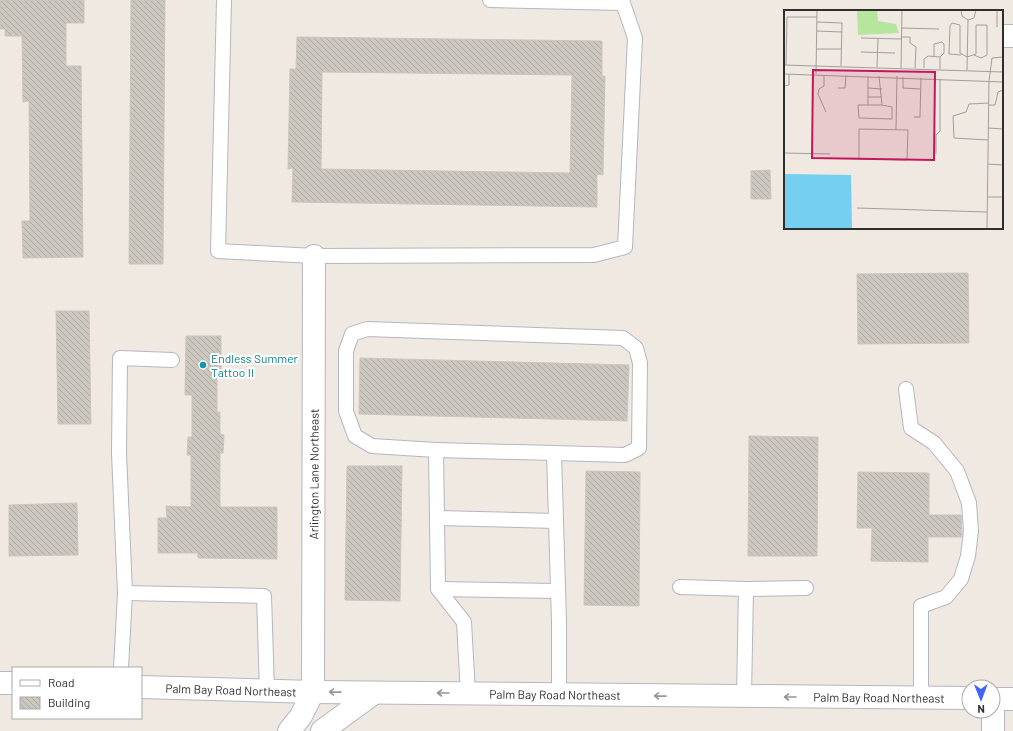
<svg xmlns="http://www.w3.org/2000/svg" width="1013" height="731" font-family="Barlow,sans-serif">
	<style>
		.building { fill: url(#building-back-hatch); stroke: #cbc5ba; fill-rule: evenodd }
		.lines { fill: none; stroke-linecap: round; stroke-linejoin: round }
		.service-casing { stroke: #b4b7c1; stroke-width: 16 }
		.minor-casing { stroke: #b4b7c1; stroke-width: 24 }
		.secondary-casing { stroke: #b4b7c1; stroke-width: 24 }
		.service { stroke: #fff; stroke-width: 14 }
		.minor { stroke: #fff; stroke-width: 22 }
		.secondary { stroke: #fff; stroke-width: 22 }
		.oneway { stroke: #969696 }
		.culture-dot { fill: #0f9aa8; stroke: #fff; stroke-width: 1.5 }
		.labels { text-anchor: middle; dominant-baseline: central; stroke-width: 4; stroke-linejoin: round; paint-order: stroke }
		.culture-label { font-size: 12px; fill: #0d838f; stroke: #fff; text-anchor: start }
		.street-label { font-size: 12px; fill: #2e2e2e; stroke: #fff }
		.inset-road { fill: none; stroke: #a29e99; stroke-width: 1 }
		.view { fill: #c2185b; fill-opacity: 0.15; stroke: #c2185b; stroke-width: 2 }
		.inset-edge { fill: none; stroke: #2e2e2e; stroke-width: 2 }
	</style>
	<defs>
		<pattern id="building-back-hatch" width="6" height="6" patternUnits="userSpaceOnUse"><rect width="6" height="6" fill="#cbc7bf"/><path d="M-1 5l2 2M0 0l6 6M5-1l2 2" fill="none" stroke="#afaba4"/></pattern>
	</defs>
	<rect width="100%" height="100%" fill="#efe9e1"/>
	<!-- building -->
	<g class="building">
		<polygon points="0,0 84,0 84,23 66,23 66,66 81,66 83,257 23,258 22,221 30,221 29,101 23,102 22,36 5,36 5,29 0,29"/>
		<polygon points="131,0 165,0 163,264 129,264"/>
		<path d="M297,37L602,41V76H605L603,175L597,174V207L292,202L293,168L288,169L290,69H296ZM322,72L572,75L570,173L321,169Z"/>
		<polygon points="770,170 771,199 751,199 751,171"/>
		<polygon points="968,273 969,343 858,344 857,274"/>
		<polygon points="56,311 89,311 91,424 58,424"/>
		<polygon points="186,336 221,336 221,375 217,375 217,412 220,412 220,434 224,435 223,453 220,453 220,507 277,507 277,559 198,558 198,553 158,553 158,518 167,518 166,506 191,507 191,455 187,455 188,437 192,437 192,395 185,395"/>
		<polygon points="360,358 629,365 627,421 359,414"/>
		<polygon points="749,436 818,437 817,556 748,556"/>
		<polygon points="347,466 402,466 400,601 345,600"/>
		<polygon points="586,471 640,472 639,606 584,605"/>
		<polygon points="858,472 929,473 929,515 961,515 962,537 928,537 928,562 871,561 872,528 857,528"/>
		<polygon points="77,503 78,555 9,556 9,505"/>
	</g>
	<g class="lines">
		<defs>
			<g id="service">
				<polyline points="224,0 218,251 314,256 594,255 625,247 635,38 623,3 490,0"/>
				<polyline points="906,389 911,428 934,443 957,471 969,503 971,531 968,556 961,579 946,597 921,606 921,698"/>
				<polyline points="436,450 372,446 355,436 346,411 346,351 352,334 367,329 623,338 636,348 640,363 639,448 625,455 554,453"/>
				<polyline points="437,518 556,521"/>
				<polyline points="680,587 746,589"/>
				<polyline points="438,589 558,591"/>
				<polyline points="125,593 264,596 267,691"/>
				<polyline points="121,668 125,593 119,453 120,358 172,360"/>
				<polyline points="468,694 464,622 438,589 436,450 554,453 559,622 559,694"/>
				<polyline points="744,696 746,589 806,588"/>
			</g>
			<g id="minor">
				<polyline points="1002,36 1013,36"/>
				<path id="s1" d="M313,692L314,256"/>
				<polyline points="993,711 993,731"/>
			</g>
			<g id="secondary">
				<polyline points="0,683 13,683"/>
				<path id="s2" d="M141,687L313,692L969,698"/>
				<polyline points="993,699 1013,699"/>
				<polyline points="289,731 301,716 313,692"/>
				<polyline points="322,731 374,693"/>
			</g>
		</defs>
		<!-- service casing -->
		<use href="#service" class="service-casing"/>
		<!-- minor casing -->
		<use href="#minor" class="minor-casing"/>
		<!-- secondary casing -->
		<use href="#secondary" class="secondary-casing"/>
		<!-- service -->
		<use href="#service" class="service"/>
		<!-- minor -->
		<use href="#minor" class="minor"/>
		<!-- secondary -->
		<use href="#secondary" class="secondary"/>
	</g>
	<!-- one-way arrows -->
	<defs><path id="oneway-shaft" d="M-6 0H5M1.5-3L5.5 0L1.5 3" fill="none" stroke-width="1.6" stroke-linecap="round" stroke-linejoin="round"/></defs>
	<g class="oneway">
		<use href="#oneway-shaft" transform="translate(335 692) rotate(-179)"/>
		<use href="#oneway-shaft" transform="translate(443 693) rotate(-180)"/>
		<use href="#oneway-shaft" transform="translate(660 696) rotate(-179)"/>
		<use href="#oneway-shaft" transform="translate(790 697) rotate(-180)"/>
	</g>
	<!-- markers -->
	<circle class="culture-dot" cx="203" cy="365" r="4"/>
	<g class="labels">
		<!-- culture labels -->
		<g class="culture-label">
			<text x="211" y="358">Endless Summer<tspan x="211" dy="14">Tattoo II</tspan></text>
		</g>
		<!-- street labels -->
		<g class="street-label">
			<text stroke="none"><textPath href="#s1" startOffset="218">Arlington Lane Northeast</textPath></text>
			<text stroke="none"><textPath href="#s2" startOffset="90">Palm Bay Road Northeast</textPath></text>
			<text stroke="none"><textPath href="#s2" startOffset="414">Palm Bay Road Northeast</textPath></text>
			<text stroke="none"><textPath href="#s2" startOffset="738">Palm Bay Road Northeast</textPath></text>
		</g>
	</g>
	<!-- overview -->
	<g transform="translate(784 10)">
		<rect width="219" height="219" fill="#efe9e1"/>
		<path d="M73,0H93L94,11L112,14L115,23L74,25Z" fill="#b6e59e"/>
		<path d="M0,164L67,165L68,219H0Z" fill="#75cff0"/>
		<path class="inset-road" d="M177,0L178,6L184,10L190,8L192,0M213,1V17M33,12L58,13L57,56M117,18L155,19M33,21L58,22M117,27H126V33L132,37L131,58M77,28L117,29M32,39H57M77,42L111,43M177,45L165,44L166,16L168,13L176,15V43L183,47L192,44V15H203V45L197,48L190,45M150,46V34L158,32L160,34V43L156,47M0,55L219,62M2,55L3,7H33M93,57L94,28M117,58L118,0M140,58V49L144,46L156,47V59M183,60L184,10M0,64L219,72M32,64L33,0M40,65V76L35,79L34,84L42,102M84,66V95H98L95,66M119,67V78L136,79M0,76L5,75V64M54,78H61L62,65M84,78L98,79M84,87H98M84,95H74L75,108L108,109V97L98,95M205,95H211L214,82L219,80M130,107H136L137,68M204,118L219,119M75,119L124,120L123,150L75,149ZM112,119L113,66M204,130L170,128L169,106L182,102L185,94L205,93M0,143L46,144M152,144V125L156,121V69M204,154L219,155M203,187H219M73,198L203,202M203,219L205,71L208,48L219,47"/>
		<path class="view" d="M29,60L151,62L150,150L28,148Z"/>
		<rect width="219" height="219" class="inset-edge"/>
	</g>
	<!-- legend -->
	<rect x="12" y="667" width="130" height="52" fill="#ffffff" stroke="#ababab"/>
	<rect x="20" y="680" width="20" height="6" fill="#ffffff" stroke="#ababab"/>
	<text x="48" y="687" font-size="12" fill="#2e2e2e">Road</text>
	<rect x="20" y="697" width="20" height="12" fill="url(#building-back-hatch)" stroke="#ababab"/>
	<text x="48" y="707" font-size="12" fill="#2e2e2e">Building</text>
	<!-- north arrow -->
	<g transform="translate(981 699) rotate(179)"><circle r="19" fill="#ffffff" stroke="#ababab"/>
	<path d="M0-3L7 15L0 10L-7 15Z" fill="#4264fb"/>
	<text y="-6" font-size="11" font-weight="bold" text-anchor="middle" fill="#2e2e2e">N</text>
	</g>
</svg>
